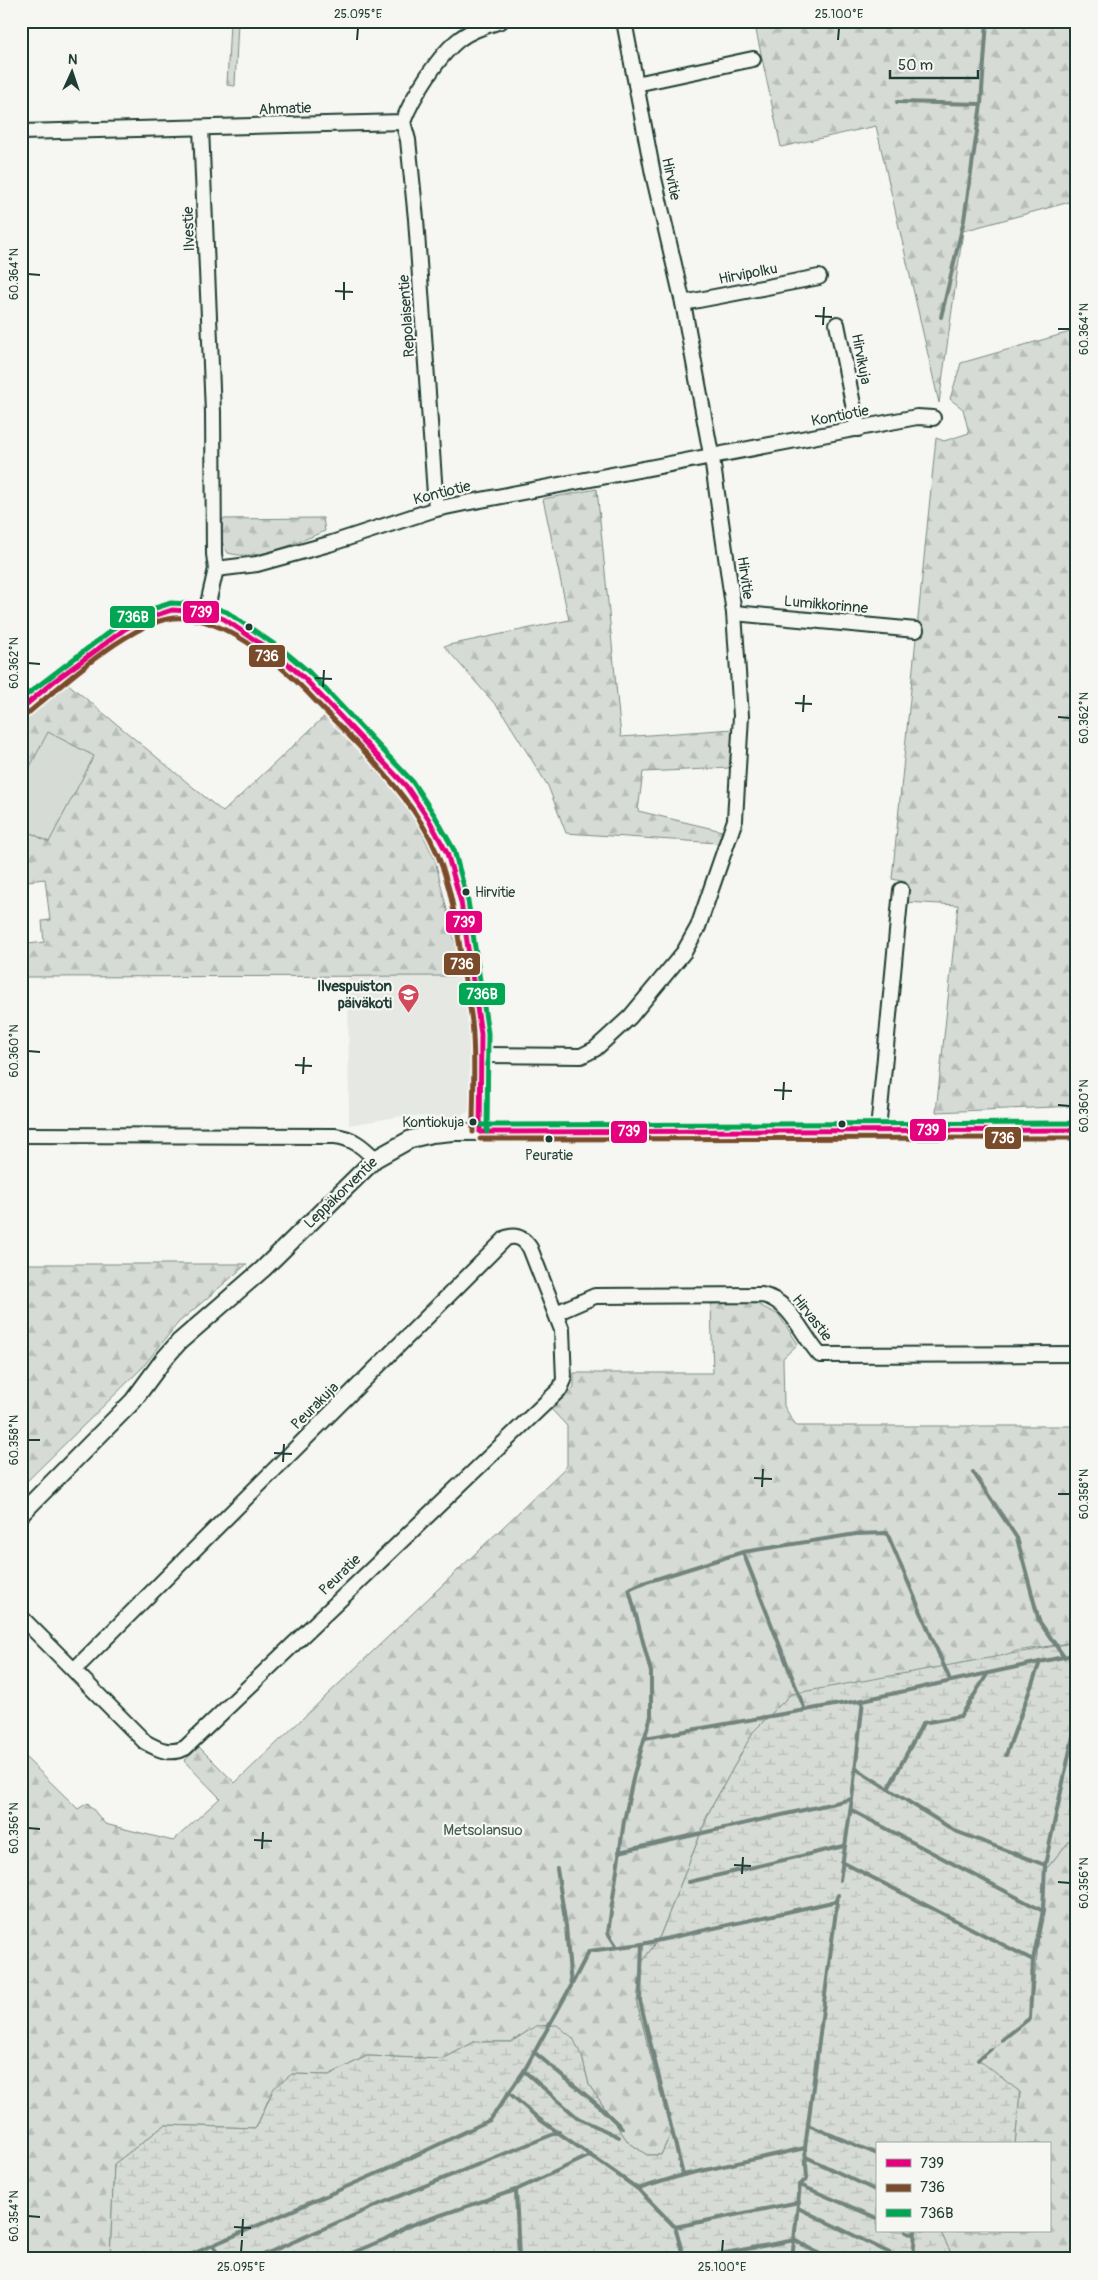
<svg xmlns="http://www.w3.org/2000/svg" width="1098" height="2280" font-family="Pangolin,sans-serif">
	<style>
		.built { fill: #e6e8e4 }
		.forest { fill: url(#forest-firs); stroke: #7a8c85 }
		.wetland { fill: url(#wetland-marsh); stroke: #7a8c85 }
		.garden { fill: #d6dbd6; stroke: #7a8c85 }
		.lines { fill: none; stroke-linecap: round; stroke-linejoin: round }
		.stream { stroke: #72847d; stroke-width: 4 }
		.minor-casing { stroke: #1f3d34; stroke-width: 18 }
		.tertiary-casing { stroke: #1f3d34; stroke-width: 20 }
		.minor { stroke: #f6f6f2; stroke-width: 14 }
		.tertiary { stroke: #f6f6f2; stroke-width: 16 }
		.bus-1-casing { stroke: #f6f6f2; stroke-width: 9 }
		.bus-2-casing { stroke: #f6f6f2; stroke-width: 9 }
		.bus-3-casing { stroke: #f6f6f2; stroke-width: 9 }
		.bus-1 { stroke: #e5007d; stroke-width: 5 }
		.bus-2 { stroke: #7a4b2a; stroke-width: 5 }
		.bus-3 { stroke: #00a651; stroke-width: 5 }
		.ticks { fill: none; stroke: #1f3d34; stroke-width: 2 }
		.bus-dot { fill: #1f3d34; stroke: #f6f6f2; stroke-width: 2 }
		.labels { text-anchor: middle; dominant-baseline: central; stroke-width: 4.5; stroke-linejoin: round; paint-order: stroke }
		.bus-label { font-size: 14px; fill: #1f3d34; stroke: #f6f6f2; text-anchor: start }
		.street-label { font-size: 15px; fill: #1f3d34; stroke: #f6f6f2 }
		.poi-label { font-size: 15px; font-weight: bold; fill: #1f3d34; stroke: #f6f6f2; text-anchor: end }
		.park-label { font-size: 15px; fill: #445d54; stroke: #f6f6f2 }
		.line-badge { stroke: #f6f6f2; stroke-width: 2 }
		.badge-label { font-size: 14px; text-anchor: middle; font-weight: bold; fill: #fff }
		.neatline { fill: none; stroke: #1f3d34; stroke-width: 2 }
		.ticks-label { font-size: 12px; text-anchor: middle; fill: #1f3d34 }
	</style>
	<defs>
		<pattern id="forest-firs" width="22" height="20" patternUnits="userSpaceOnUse" patternTransform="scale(1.25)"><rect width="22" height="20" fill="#d6dbd6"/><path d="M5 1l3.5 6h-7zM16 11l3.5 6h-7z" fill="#b7bdb8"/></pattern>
		<pattern id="wetland-marsh" width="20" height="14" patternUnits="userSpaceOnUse" patternTransform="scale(1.25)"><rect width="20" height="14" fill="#d6dbd6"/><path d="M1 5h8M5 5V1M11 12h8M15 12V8" fill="none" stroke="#b7bdb8"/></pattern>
	</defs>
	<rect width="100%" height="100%" fill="#f6f6f2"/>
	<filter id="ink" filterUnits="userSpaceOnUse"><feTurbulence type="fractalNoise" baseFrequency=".02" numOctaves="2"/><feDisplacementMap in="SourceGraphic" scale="10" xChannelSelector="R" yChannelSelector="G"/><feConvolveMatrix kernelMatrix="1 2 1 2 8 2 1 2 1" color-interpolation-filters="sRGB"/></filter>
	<g filter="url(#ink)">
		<!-- built -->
		<polygon class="built" points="348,975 463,976 474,1053 473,1103 467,1113 457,1117 403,1116 349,1125"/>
		<!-- forest -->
		<g class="forest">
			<polygon points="230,21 238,21 235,86 227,85"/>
			<polygon points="754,21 1077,21 1077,200 963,231 939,403 876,126 781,147"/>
			<polygon points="1077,330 1077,1106 936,1112 958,905 906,902 906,882 892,879 936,438 944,441 969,433 963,409 950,399 961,363"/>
			<polygon points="597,489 621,737 733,729 729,768 643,772 638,811 722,831 718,843 566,833 548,786 502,712 444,646 569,620 543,499"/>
			<path d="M323,518L325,531C298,542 258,562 228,553L222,542V519Z"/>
			<polygon points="67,683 223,812 328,713 409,805 435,860 463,976 21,977 21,945 44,942 42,921 50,920 45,879 27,881 28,887 21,887 21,828 49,842 21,784 21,718"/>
			<polygon points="21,1264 247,1264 178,1323 142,1368 21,1487"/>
			<polygon points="753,1302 779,1315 798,1344 783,1358 784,1406 796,1426 1077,1426 1077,1642 1017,1651 753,1733 710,1810 660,1936 641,1964 637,2003 671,2133 661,2155 647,2155 628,2142 589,2085 582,2057 536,2026 511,2042 474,2042 443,2059 367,2056 329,2075 292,2074 269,2098 256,2128 165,2125 114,2164 110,2259 21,2259 21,1753 78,1809 88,1803 105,1824 173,1841 220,1798 184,1761 199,1747 235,1783 567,1466 567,1426 551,1409 574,1387 574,1373 713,1373 711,1304"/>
			<polygon points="1077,1832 1077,2259 954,2259 940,2231 1049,2231 1049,2144 1015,2144 1020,2092 978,2060 1030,2018 1046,1869"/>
		</g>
		<!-- wetland -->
		<polygon class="wetland" points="1077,1642 1077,1832 1046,1869 1030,2018 979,2060 1020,2092 1015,2144 877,2144 877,2231 940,2231 954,2259 110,2259 114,2164 165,2125 256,2128 274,2088 292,2074 329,2075 367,2056 443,2059 474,2042 511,2042 536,2026 557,2025 573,2038 582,2057 589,2085 628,2142 647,2155 661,2155 671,2133 637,2003 641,1964 660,1936 710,1810 753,1732 791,1694"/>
		<!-- garden -->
		<polygon class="garden" points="48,732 94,756 49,842 21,828 21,784"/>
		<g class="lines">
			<!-- stream -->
			<g class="stream">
				<polyline points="1071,21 1077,29"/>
				<polyline points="897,102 981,104 987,21"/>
				<polyline points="941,317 964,220 981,104"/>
				<polyline points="973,1472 1017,1538 1039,1621 1064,1657"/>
				<polyline points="743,1552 805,1710"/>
				<polyline points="645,1738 863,1700 1077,1654"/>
				<polyline points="1006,1755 1040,1662"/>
				<polyline points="855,1768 955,1831 1045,1865"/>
				<polyline points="888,1789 923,1723 961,1716 988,1673"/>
				<polyline points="851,1810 1043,1911"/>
				<polyline points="619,1852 852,1799"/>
				<polyline points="842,1862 1033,1960"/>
				<polyline points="840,1880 852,1799 863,1700"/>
				<polyline points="689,1882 844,1846"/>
				<polyline points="642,1944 640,2001 683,2175"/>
				<polyline points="617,1947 608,1933 624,1821 634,1774 651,1716 651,1672 629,1589 640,1584 743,1552 856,1534 887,1533 950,1680"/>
				<polyline points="571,1986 589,1951 642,1944 837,1901"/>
				<polyline points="1002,2040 1030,2018 1033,1960 1043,1911 1045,1865 1077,1718"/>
				<polyline points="534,2052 599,2106 622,2128"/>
				<polyline points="978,2060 991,2049"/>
				<polyline points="524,2071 578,2118 619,2137"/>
				<polyline points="508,2092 539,2119 638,2189 675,2227 684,2259"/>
				<polyline points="808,2125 877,2154"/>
				<polyline points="806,2157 877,2191"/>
				<polyline points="800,2185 877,2218"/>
				<polyline points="638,2189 683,2175 805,2148"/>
				<polyline points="516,2190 519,2259"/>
				<polyline points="798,2208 902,2259"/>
				<polyline points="675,2227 799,2202"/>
				<polyline points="906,2231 914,2235"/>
				<polyline points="213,2246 223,2259"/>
				<polyline points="21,2248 28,2259"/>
				<polyline points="181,2259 385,2170 490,2120 524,2071 571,1986 566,1926 557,1869"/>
				<polyline points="254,2259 382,2203 559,2132"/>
				<polyline points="338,2259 390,2237 405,2227 516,2190 591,2155"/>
				<polyline points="693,2259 795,2240 828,2259"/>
				<polyline points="792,2259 800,2185 807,2178 805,2148 838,1895"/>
				<polyline points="913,2259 915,2231"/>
			</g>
			<defs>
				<g id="minor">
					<polyline points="636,84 753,59"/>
					<polyline points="403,122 408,140 416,219 436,509"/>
					<polyline points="201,128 213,412 214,554 216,569"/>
					<path d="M21,132L403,122C412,97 440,53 461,38C473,29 488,25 501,21"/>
					<polyline points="683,303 819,277"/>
					<polyline points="837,324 858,429"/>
					<polyline points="206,612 216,569 257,564 329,544 436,509 465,503 917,417 933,418"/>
					<polyline points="734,613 916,630"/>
					<polyline points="21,709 53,682 125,629 145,619 172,610 206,612 224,619 280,657 304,678 406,786 429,820 447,853 461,902 481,1034 480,1132"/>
					<polyline points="482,1055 581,1056 595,1049 630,1017 684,952 698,927 735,820 741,716 734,613 713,465 683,303 653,174 624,21"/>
					<polyline points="878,1130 901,890"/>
					<path d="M21,1135L335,1136C353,1138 363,1147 375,1159"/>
					<path d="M556,1313L595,1296L762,1295C791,1301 801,1334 820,1355L1077,1354"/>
					<path d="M21,1617L145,1742C159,1750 170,1755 185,1748L560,1389L564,1380L562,1330L530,1248C524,1239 517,1234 506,1238L74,1670"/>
				</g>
				<polyline id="tertiary" points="21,1514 133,1401 164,1359 179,1342 263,1269 375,1159 411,1139 432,1134 453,1132 1077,1130"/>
			</defs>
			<!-- minor casing -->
			<use href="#minor" class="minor-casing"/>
			<!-- tertiary casing -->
			<use href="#tertiary" class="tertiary-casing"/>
			<!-- minor -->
			<use href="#minor" class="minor"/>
			<!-- tertiary -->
			<use href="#tertiary" class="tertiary"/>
			<defs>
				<g id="bus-1">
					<polyline points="21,709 53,682 125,629 145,619 172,610 206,612 224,619 280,657 304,678 406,786 429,820 447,853 461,902 481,1034 480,1132"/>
					<polyline points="480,1132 1077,1130"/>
				</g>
				<g id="bus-2">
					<path d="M26,715C59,687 132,621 174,618C220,614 277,661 308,693C347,735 392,775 422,824C451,870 456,922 464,975C467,995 473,1016 473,1036C475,1068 473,1100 473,1132"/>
					<polyline points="480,1139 1077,1138"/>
				</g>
				<g id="bus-3">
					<polyline points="21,699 121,623 143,612 171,603 207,605 227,612 284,651 309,672 412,781 435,816 454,850 468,901 488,1033 487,1132"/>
					<polyline points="480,1125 1077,1123"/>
				</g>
			</defs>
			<!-- bus-1 casing -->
			<use href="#bus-1" class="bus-1-casing"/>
			<!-- bus-2 casing -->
			<use href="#bus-2" class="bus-2-casing"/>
			<!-- bus-3 casing -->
			<use href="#bus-3" class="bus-3-casing"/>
			<!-- bus-1 -->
			<use href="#bus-1" class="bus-1"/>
			<!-- bus-2 -->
			<use href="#bus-2" class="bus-2"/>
			<!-- bus-3 -->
			<use href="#bus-3" class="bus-3"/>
		</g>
	</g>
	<!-- ticks -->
	<path class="ticks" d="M357,40L358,28M838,40L839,28M28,274L40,275M335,291L353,292M344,300V282M815,316L832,317M823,325L824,307M1058,329H1070M28,663L40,664M315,678L332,679M323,687L324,670M795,703L812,704M803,712L804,695M1058,717L1070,718M28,1051L40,1052M295,1065L312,1066M303,1074L304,1057M774,1090L792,1091M783,1100L784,1082M1058,1105L1070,1106M28,1440H40M274,1453L292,1454M283,1462L284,1444M754,1478L772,1479M762,1487L763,1469M1058,1494H1070M28,1828L40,1829M254,1840L272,1841M262,1849L263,1832M734,1865L751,1866M742,1874L743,1857M1058,1882L1070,1883M28,2216L40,2217M234,2227L251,2228M242,2236L243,2219M241,2252L242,2240M722,2252L723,2240"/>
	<!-- icons -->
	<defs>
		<symbol id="school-pin" viewBox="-11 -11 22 30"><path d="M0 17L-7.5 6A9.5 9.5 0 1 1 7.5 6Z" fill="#d1495b" stroke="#f6f6f2"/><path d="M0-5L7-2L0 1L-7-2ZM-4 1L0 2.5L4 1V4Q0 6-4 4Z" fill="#fff"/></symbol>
	</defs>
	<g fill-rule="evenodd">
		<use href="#school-pin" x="396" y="982" width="25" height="34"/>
	</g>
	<!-- markers -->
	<g class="bus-dot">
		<circle cx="249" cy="627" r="4.5"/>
		<circle cx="466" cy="892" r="4.5"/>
		<circle cx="473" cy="1122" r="4.5"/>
		<circle cx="842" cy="1124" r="4.5"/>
		<circle cx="549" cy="1139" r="4.5"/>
	</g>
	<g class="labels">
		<!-- bus labels -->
		<g class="bus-label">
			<text x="475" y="892">Hirvitie</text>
			<text x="464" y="1122" text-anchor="end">Kontiokuja</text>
			<text x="549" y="1155" text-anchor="middle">Peuratie</text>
		</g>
		<!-- street labels -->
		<g class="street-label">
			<text transform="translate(285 109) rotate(-2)">Ahmatie</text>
			<text transform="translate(671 179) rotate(78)">Hirvitie</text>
			<text transform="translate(189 229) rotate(-92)">Ilvestie</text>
			<text transform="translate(748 274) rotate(-11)">Hirvipolku</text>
			<text transform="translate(407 316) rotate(-94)">Repolaisentie</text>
			<text transform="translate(861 359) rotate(79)">Hirvikuja</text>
			<text transform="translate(840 416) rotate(-11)">Kontiotie</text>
			<text transform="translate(442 493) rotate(-14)">Kontiotie</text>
			<text transform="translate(745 578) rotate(82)">Hirvitie</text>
			<text transform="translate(826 605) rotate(5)">Lumikkorinne</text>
			<text transform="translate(341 1193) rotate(-44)">Leppäkorventie</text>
			<text transform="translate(812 1318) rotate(52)">Hirvastie</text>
			<text transform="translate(315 1406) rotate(-45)">Peurakuja</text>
			<text transform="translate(340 1575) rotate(-44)">Peuratie</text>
		</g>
		<!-- poi labels -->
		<g class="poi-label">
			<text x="392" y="986">Ilvespuiston<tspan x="392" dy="17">päiväkoti</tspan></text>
		</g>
		<!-- park labels -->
		<g class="park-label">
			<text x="483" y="1830">Metsolansuo</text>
		</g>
	</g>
	<g class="line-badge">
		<rect x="182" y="600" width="38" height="24" rx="5" fill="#e5007d"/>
		<rect x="109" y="605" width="47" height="24" rx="5" fill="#00a651"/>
		<rect x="248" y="644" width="38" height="24" rx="5" fill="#7a4b2a"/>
		<rect x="445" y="910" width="38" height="24" rx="5" fill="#e5007d"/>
		<rect x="443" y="952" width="38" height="24" rx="5" fill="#7a4b2a"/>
		<rect x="458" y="982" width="48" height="24" rx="5" fill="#00a651"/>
		<rect x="909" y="1118" width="38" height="24" rx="5" fill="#e5007d"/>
		<rect x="610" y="1120" width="38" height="24" rx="5" fill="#e5007d"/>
		<rect x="984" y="1126" width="38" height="24" rx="5" fill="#7a4b2a"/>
	</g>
	<g class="badge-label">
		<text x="201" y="617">739</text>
		<text x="133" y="622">736B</text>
		<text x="267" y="661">736</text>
		<text x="464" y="927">739</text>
		<text x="462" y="969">736</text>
		<text x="482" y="999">736B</text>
		<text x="928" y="1135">739</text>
		<text x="629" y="1136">739</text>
		<text x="1003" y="1143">736</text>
	</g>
	<!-- margin -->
	<rect width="1098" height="2280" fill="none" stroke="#f6f6f2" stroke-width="55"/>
	<!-- legend -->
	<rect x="876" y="2142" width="175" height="90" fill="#f6f6f2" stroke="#a0aca6"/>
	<rect x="886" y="2159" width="25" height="8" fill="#e5007d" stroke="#a0aca6"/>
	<text x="920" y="2168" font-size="15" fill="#1f3d34">739</text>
	<rect x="886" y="2184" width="25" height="8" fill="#7a4b2a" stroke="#a0aca6"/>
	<text x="920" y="2192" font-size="15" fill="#1f3d34">736</text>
	<rect x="886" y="2209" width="25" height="8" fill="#00a651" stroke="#a0aca6"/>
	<text x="920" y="2218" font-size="15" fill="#1f3d34">736B</text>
	<!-- north arrow -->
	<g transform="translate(72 72) rotate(3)" stroke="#f6f6f2" stroke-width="4" paint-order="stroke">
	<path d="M0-4L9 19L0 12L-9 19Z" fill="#1f3d34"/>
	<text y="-8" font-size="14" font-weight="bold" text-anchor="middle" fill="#1f3d34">N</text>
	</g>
	<!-- scale -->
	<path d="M890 70v8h88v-8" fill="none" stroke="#1f3d34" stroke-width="2.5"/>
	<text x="898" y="70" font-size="15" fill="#1f3d34" stroke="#f6f6f2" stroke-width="4" paint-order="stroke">50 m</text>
	<rect x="28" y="28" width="1042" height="2224" class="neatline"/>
	<g class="ticks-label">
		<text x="358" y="18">25.095°E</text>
		<text x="839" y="18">25.100°E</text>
		<text transform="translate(14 274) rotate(-90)" y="4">60.364°N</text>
		<text transform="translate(1084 329) rotate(-90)" y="4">60.364°N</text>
		<text transform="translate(14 663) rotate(-90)" y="4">60.362°N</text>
		<text transform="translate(1084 718) rotate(-90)" y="4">60.362°N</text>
		<text transform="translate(14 1051) rotate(-90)" y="4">60.360°N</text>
		<text transform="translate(1084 1106) rotate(-90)" y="4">60.360°N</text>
		<text transform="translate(14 1440) rotate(-90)" y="4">60.358°N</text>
		<text transform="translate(1084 1494) rotate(-90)" y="4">60.358°N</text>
		<text transform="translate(14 1828) rotate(-90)" y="4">60.356°N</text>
		<text transform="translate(1084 1883) rotate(-90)" y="4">60.356°N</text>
		<text transform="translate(14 2216) rotate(-90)" y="4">60.354°N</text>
		<text x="241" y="2271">25.095°E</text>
		<text x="722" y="2271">25.100°E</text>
	</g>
</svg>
